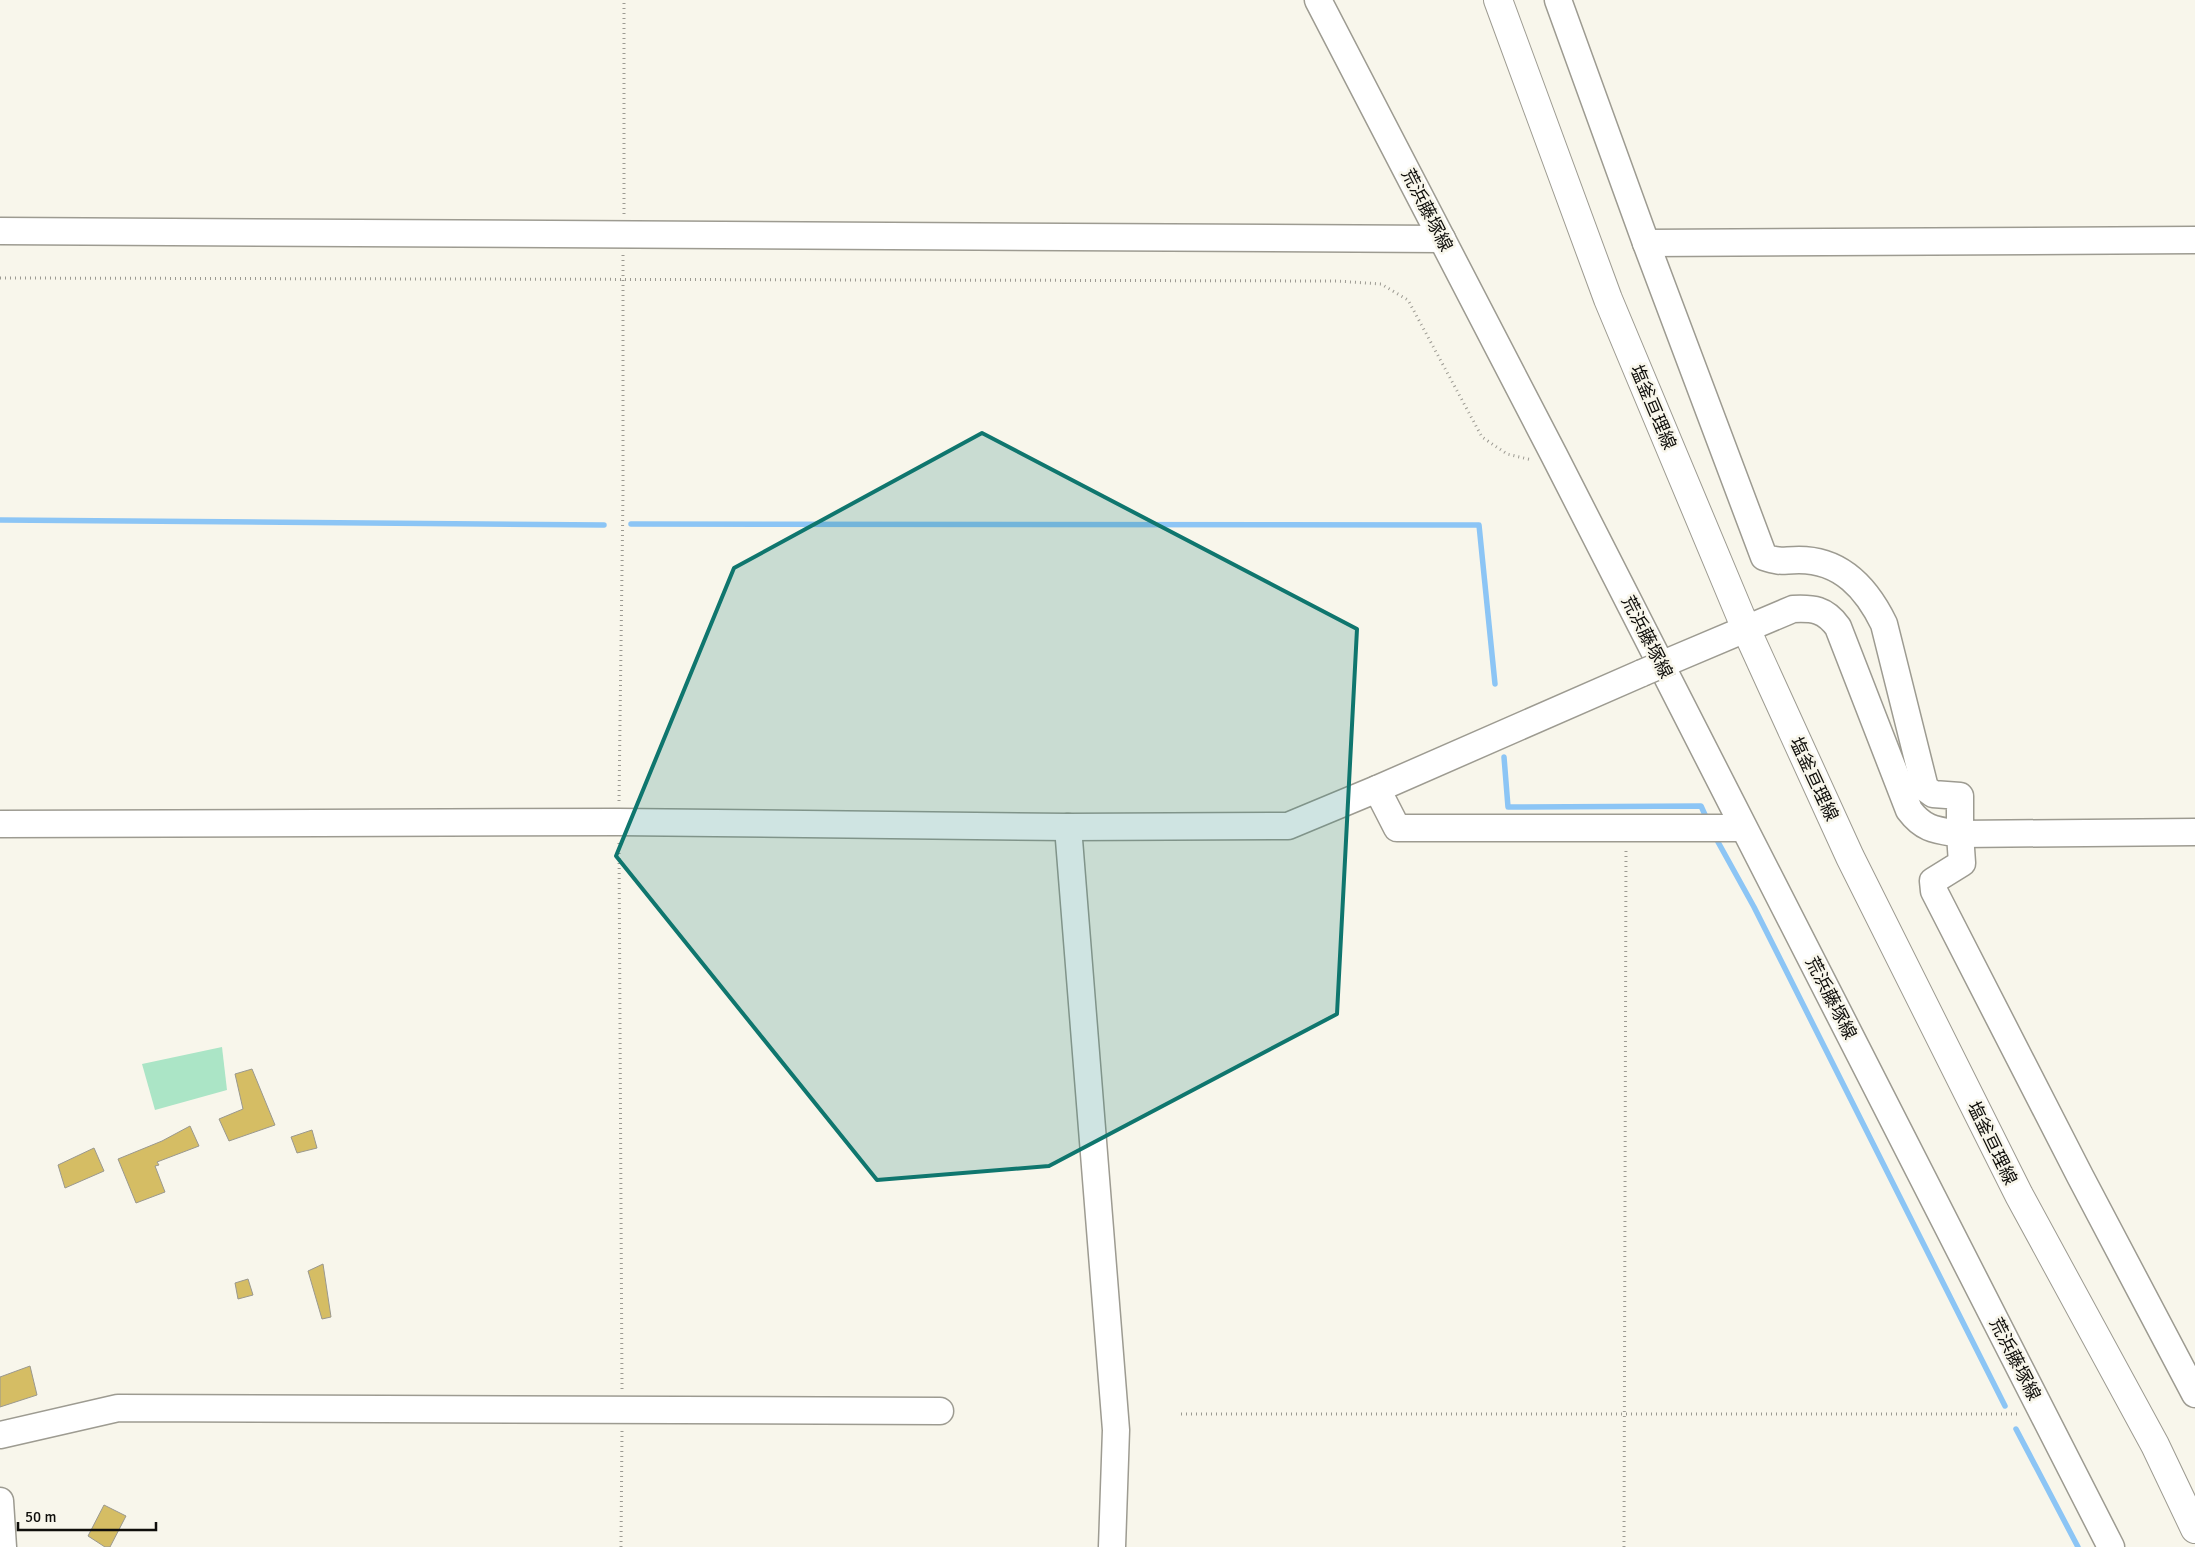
<svg xmlns="http://www.w3.org/2000/svg" width="2195" height="1547" font-family="Signika,'Noto Sans JP',sans-serif">
	<style>
		.green { fill: #abe5c6 }
		.lines { fill: none; stroke-linecap: round; stroke-linejoin: round }
		.stream { stroke: #8cc5f5; stroke-width: 5.5 }
		.building { fill: #d5bd64; stroke: #9a988e }
		.minor-casing { stroke: #9d9b91; stroke-width: 29 }
		.major-casing { stroke: #9d9b91; stroke-width: 30 }
		.path { stroke: #9c9a92; stroke-width: 3; stroke-dasharray: 1 4; stroke-linecap: butt }
		.minor { stroke: #fff; stroke-width: 26 }
		.major { stroke: #fff; stroke-width: 28 }
		.minor-bridge-casing { stroke: #9d9b91; stroke-width: 29; stroke-linecap: butt }
		.minor-bridge { stroke: #fff; stroke-width: 26 }
		.marked { fill: #0f766e; fill-opacity: 0.2; stroke: #0f766e; stroke-width: 4; stroke-linejoin: round }
		.labels { text-anchor: middle; dominant-baseline: central; stroke-width: 5; stroke-linejoin: round; paint-order: stroke }
		.street-label { font-size: 18px; fill: #0f0e0b; stroke: #f8f6eb }
	</style>
	<rect width="100%" height="100%" fill="#f8f6eb"/>
	<!-- green -->
	<polygon class="green" points="222,1047 227,1090 155,1110 142,1064"/>
	<g class="lines">
		<!-- stream -->
		<g class="stream">
			<polyline points="0,520 604,525"/>
			<polyline points="631,524 1479,525 1495,684"/>
			<polyline points="1504,757 1508,807 1701,806 1706,817"/>
			<polyline points="1718,842 1754,907 2005,1406"/>
			<polyline points="2016,1429 2078,1547"/>
		</g>
	</g>
	<!-- building -->
	<g class="building">
		<polygon points="252,1069 275,1125 229,1141 219,1119 243,1109 235,1074"/>
		<polygon points="190,1126 199,1146 157,1162 159,1165 155,1166 165,1192 136,1203 118,1159 162,1141"/>
		<polygon points="312,1130 317,1148 297,1153 291,1137"/>
		<polygon points="94,1148 104,1171 65,1188 58,1165"/>
		<polygon points="323,1264 331,1317 322,1319 308,1271"/>
		<polygon points="248,1279 253,1295 238,1299 235,1283"/>
		<polygon points="30,1366 37,1395 0,1407 0,1377"/>
		<polygon points="104,1505 126,1516 110,1547 105,1547 88,1536"/>
	</g>
	<g class="lines">
		<defs>
			<g id="minor">
				<polyline points="1318,0 1554,455 2111,1547"/>
				<path d="M1558,0L1646,243L1764,557C1782,563 1782,560 1799,560C1842,560 1867,589 1884,624L1925,788L1933,794L1960,796V834L2195,832"/>
				<polyline points="0,231 1442,239"/>
				<polyline points="1646,243 2195,240"/>
				<path d="M1670,661L1793,609C1813,608 1825,609 1838,627L1909,810C1924,830 1936,830 1960,834L1962,863L1933,881L1934,891L2080,1176L2195,1394"/>
				<polyline points="1377,789 1397,828 1743,828"/>
				<polyline points="0,824 618,822 1068,827 1288,826 1377,789 1642,673"/>
				<polyline points="1068,827 1116,1430 1112,1547"/>
				<polyline points="0,1435 118,1408 940,1411"/>
				<polyline points="0,1501 3,1547"/>
			</g>
			<polyline id="major" points="1498,0 1608,299 1746,629 1850,857 2019,1195 2155,1445 2195,1529"/>
		</defs>
		<!-- minor casing -->
		<use href="#minor" class="minor-casing"/>
		<!-- major casing -->
		<use href="#major" class="major-casing"/>
		<!-- path -->
		<g class="path">
			<polyline points="624,214 624,0"/>
			<polyline points="0,278 1337,281 1381,284 1408,300 1482,437 1507,454 1532,460"/>
			<polyline points="619,801 623,492 623,255"/>
			<polyline points="619,843 622,1389"/>
			<polyline points="1181,1414 2018,1414"/>
			<polyline points="621,1547 622,1430"/>
			<polyline points="1624,1547 1626,849"/>
		</g>
		<!-- minor -->
		<use href="#minor" class="minor"/>
		<!-- major -->
		<use href="#major" class="major"/>
		<defs>
			<polyline id="minor-bridge" points="1642,673 1670,661"/>
		</defs>
		<!-- minor-bridge casing -->
		<use href="#minor-bridge" class="minor-bridge-casing"/>
		<!-- minor-bridge -->
		<use href="#minor-bridge" class="minor-bridge"/>
	</g>
	<!-- marked area -->
	<path class="marked" d="M982,433L1357,629L1337,1014L1049,1166L877,1180L616,856L734,568Z"/>
	<g class="labels">
		<!-- street labels -->
		<g class="street-label">
			<text transform="translate(1427 210) rotate(63)">荒浜藤塚線</text>
			<text transform="translate(1653 407) rotate(67)">塩釜亘理線</text>
			<text transform="translate(1647 637) rotate(63)">荒浜藤塚線</text>
			<text transform="translate(1814 779) rotate(65)">塩釜亘理線</text>
			<text transform="translate(1831 998) rotate(63)">荒浜藤塚線</text>
			<text transform="translate(1992 1143) rotate(64)">塩釜亘理線</text>
			<text transform="translate(2015 1359) rotate(63)">荒浜藤塚線</text>
		</g>
	</g>
	<!-- scale -->
	<path d="M18 1522v8h138v-8" fill="none" stroke="#0f0e0b" stroke-width="2.5"/>
	<text x="25" y="1522" font-size="15" fill="#0f0e0b" stroke="#f8f6eb" stroke-width="4" paint-order="stroke">50 m</text>
</svg>
